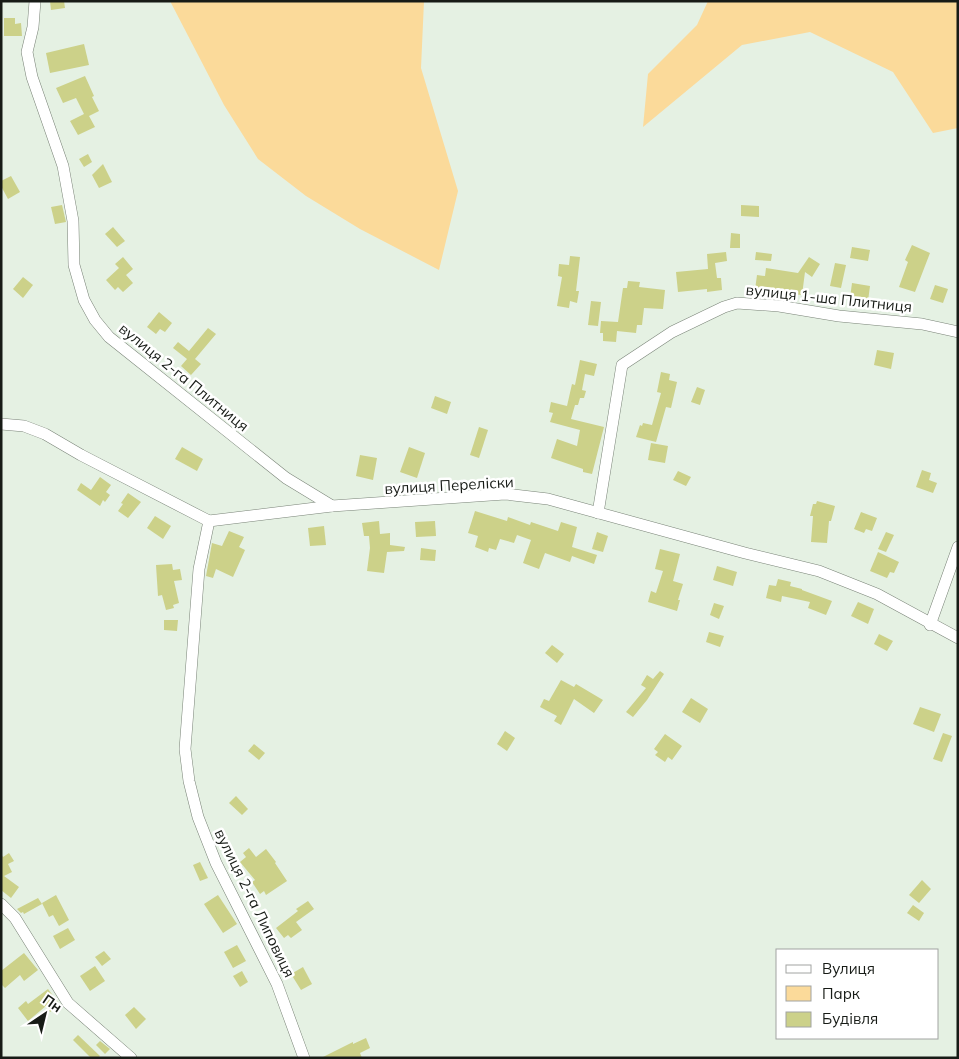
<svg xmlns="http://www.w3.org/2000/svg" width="959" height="1059" font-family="Mulish,sans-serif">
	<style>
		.green { fill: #fbda9a }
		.building { fill: #ccd189 }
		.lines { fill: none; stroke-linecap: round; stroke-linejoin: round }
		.street-casing { stroke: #798377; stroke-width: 12 }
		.street { stroke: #fff; stroke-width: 11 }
		.labels { text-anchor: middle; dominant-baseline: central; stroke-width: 5; stroke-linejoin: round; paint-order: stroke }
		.street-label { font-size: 15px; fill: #171b16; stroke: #fff }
	</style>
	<rect width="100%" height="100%" fill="#e5f1e3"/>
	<!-- green -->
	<g class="green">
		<polygon points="170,1 424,1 421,68 458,191 439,270 360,229 306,196 258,159 224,105"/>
		<polygon points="708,1 958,1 958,128 933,133 893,72 810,32 742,45 643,127 648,74 697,25"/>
	</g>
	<!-- building -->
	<g class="building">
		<polygon points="50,1 64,1 65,8 51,10"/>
		<polygon points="4,18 15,18 15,24 21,23 22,36 4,36"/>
		<polygon points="84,44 89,65 50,73 46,53"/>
		<polygon points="85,76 94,96 92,97 99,111 89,116 95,127 78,135 70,121 84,114 76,98 63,103 56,88"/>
		<polygon points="88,154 92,162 84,167 79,159"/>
		<polygon points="103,164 112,182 99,188 92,175"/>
		<polygon points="11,176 20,192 8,199 1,186 1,181"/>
		<polygon points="62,205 66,222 55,224 51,207"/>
		<polygon points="741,205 759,206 759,217 741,216"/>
		<polygon points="113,227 125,241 117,247 105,234"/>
		<polygon points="731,233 740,234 740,248 730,248"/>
		<polygon points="912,245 930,253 915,292 899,287 908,262 905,260"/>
		<polygon points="852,247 870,250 868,261 850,258"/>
		<polygon points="726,252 727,261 715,263 717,278 721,278 722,290 707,292 707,289 678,292 676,272 708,269 707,254"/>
		<polygon points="756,252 772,254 771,261 755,260"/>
		<polygon points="570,256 580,257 576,291 579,291 577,303 570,301 569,308 557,306 562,277 558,276 559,264 569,265"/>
		<polygon points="123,257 133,269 126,275 133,283 123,292 118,287 115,290 106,280 119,268 115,264"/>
		<polygon points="809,257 820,264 812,277 805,272 802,295 755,290 757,275 765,276 766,268 798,273"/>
		<polygon points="835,263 846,265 841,288 830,286"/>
		<polygon points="23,277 33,285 23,298 13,289"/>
		<polygon points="628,281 640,282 639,287 665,290 663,309 644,308 642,325 637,325 636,333 617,331 616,342 603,341 603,333 600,333 601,321 618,322 623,288 627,288"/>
		<polygon points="852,283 870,286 868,301 850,298"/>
		<polygon points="935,285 948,289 943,303 930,299"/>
		<polygon points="591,301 601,302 598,326 588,325"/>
		<polygon points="159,312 172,323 165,332 160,329 156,334 147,327"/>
		<polygon points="208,328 216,334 195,359 201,364 191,375 181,366 187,359 173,348 178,342 189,351"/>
		<polygon points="877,350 894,353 891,369 874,365"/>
		<polygon points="580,360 597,364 594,376 585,374 582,390 586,391 584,398 580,398 578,405 575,405 571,419 604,427 592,474 583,472 583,469 551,458 557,439 577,446 580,430 550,422 553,413 549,412 551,402 567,406 572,384 575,385"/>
		<polygon points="661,372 670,374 669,380 677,382 671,408 666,407 656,442 636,437 640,425 642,426 643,423 652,425 661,393 657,392"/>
		<polygon points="697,387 705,390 700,405 691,402"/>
		<polygon points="435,396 451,402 447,414 431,408"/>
		<polygon points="479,427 488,430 479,458 470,455"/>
		<polygon points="651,443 668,446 665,463 648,460"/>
		<polygon points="182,447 203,459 197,471 175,459"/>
		<polygon points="409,447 425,453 417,478 400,472"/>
		<polygon points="360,455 377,458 373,480 356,476"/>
		<polygon points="922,470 931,473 929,480 937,483 933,493 916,487"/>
		<polygon points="678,471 691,477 686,486 673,480"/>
		<polygon points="100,477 111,485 106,492 110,495 105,502 103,500 100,506 77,490 81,483 91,490"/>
		<polygon points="128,493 141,502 128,518 118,511 123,504 121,503"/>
		<polygon points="817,501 835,506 831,521 829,521 827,543 811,542 813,516 810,516 813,504 816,504"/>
		<polygon points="475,511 507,521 508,517 530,525 531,522 558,531 561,522 577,527 572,547 597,555 594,564 572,556 570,562 545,553 539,569 523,563 531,540 517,535 514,543 500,539 496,550 489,548 488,552 475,547 478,536 468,533"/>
		<polygon points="861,512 877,518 872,531 866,529 864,533 854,529"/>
		<polygon points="155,516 171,526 163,539 147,528"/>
		<polygon points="379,521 380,534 390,533 390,545 405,547 404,551 387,552 384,573 367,571 370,548 369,536 364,536 362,523"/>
		<polygon points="435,521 436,536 416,537 415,522"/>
		<polygon points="324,526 326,545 310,546 308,528"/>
		<polygon points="229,531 244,537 239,547 245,550 233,577 216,569 213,578 206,576 212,543 222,546"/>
		<polygon points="597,532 608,536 603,552 592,549"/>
		<polygon points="886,532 894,535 886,552 878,549"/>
		<polygon points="421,548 436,550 435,561 420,560"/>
		<polygon points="660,549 680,554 673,581 683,584 678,600 680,600 677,611 648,602 651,591 656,593 663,571 655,569"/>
		<polygon points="878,552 899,562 894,573 890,572 887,578 870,571"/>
		<polygon points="172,564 173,570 180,569 182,580 174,581 179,603 173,605 174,608 166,610 162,595 158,596 156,565"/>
		<polygon points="717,566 737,572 733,586 713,580"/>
		<polygon points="778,579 791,582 790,586 802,589 802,590 832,601 826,615 808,608 810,602 782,596 781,602 766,598 769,585 776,586"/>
		<polygon points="858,602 874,609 868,624 851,616"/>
		<polygon points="714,603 724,606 719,619 710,615"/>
		<polygon points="164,620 178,620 177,631 164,630"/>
		<polygon points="709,632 724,636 720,647 706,642"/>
		<polygon points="879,634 893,641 887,651 874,644"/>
		<polygon points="552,645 564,654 557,663 545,653"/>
		<polygon points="660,671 664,674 647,700 633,717 626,712 646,688 641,685 647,675 653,679"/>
		<polygon points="561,680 574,687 576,684 603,700 594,713 574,699 561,725 554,721 557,716 540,707 544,699 549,701"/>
		<polygon points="691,698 708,709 700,723 682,712"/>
		<polygon points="920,707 941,714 934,732 913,724"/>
		<polygon points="505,731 515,738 507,751 497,744"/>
		<polygon points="943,733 952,736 942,762 933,759"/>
		<polygon points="665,734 682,746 672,760 668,757 665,762 655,755 658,752 654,749"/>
		<polygon points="254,744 265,753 259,760 248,751"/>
		<polygon points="236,796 248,809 242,815 229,803"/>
		<polygon points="249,848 256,857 266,849 276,862 275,863 287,881 266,895 264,891 260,894 252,882 255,880 240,862 246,857 243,853"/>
		<polygon points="9,853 14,861 8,864 12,872 4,876 19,887 11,898 1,890 1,854 3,857"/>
		<polygon points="200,862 208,878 200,881 193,865"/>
		<polygon points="922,880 931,889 919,903 909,895"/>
		<polygon points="56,895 69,920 59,926 53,915 49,917 42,903"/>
		<polygon points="218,895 237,924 223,933 204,904"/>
		<polygon points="38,898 42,904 24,914 23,912 21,913 17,909"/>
		<polygon points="308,901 314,909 296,922 302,930 291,938 288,935 284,938 276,928 298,911 296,909"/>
		<polygon points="913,905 924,913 919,921 907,913"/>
		<polygon points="68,928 75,940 60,949 53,936"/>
		<polygon points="237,945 246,961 233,968 224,952"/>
		<polygon points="104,951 111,959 102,966 95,957"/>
		<polygon points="24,953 38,970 24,981 20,975 5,988 1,984 1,971"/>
		<polygon points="95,966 105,981 90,991 80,976"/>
		<polygon points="303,967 312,984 301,990 291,974"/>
		<polygon points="242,971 248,982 240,987 233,976"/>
		<polygon points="48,989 60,1005 50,1012 46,1006 28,1021 18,1008 26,1001 28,1004"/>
		<polygon points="134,1007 146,1019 136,1029 125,1015"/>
		<polygon points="78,1035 100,1056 98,1058 91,1058 73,1040"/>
		<polygon points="366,1038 370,1048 360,1053 362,1058 321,1058 353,1042 353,1044"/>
		<polygon points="100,1041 110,1049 105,1054 96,1045"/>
	</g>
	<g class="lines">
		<defs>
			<g id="street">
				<polyline points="35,1 33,27 27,52 32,77 63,166 73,221 74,265 84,300 95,320 109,337 286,478 332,506"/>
				<polyline points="1,424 24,426 45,434 81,455 209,521 332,506 505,494 548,499 745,553 819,571 877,594 958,638"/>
				<polyline points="598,513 622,365 672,332 724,307 737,303 779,306 839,316 922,324 958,332"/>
				<polyline points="209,521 199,569 185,749 189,781 198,817 216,863 277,984 304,1058"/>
				<polyline points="930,625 958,547"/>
				<polyline points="1,904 15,918 68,1003 131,1058"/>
			</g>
		</defs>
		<!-- street casing -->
		<use href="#street" class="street-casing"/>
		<!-- street -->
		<use href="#street" class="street"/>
	</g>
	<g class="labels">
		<!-- street labels -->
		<g class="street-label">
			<text transform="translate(829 298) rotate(6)">вулиця 1-ша Плитниця</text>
			<text transform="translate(184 377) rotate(39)">вулиця 2-га Плитниця</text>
			<text transform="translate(449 485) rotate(-3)">вулиця Переліски</text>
			<text transform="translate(255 903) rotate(64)">вулиця 2-га Липовиця</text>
		</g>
	</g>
	<!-- border -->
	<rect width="959" height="1059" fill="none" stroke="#171b16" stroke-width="5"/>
	<!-- legend -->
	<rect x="776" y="949" width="162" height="90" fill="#ffffff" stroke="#a2a4a2"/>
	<rect x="786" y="965" width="25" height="8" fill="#ffffff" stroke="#a2a4a2"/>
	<text x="822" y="974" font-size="15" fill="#171b16">Вулиця</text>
	<rect x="786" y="986" width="25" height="15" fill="#fbda9a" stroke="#a2a4a2"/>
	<text x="822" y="999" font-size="15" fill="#171b16">Парк</text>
	<rect x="786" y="1012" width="25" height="15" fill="#ccd189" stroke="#a2a4a2"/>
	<text x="822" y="1024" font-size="15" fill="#171b16">Будівля</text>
	<!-- north arrow -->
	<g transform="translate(45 1014) rotate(35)" stroke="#ffffff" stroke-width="4" paint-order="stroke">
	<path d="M0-4L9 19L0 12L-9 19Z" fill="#171b16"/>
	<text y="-8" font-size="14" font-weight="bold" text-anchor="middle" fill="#171b16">Пн</text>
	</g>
</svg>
